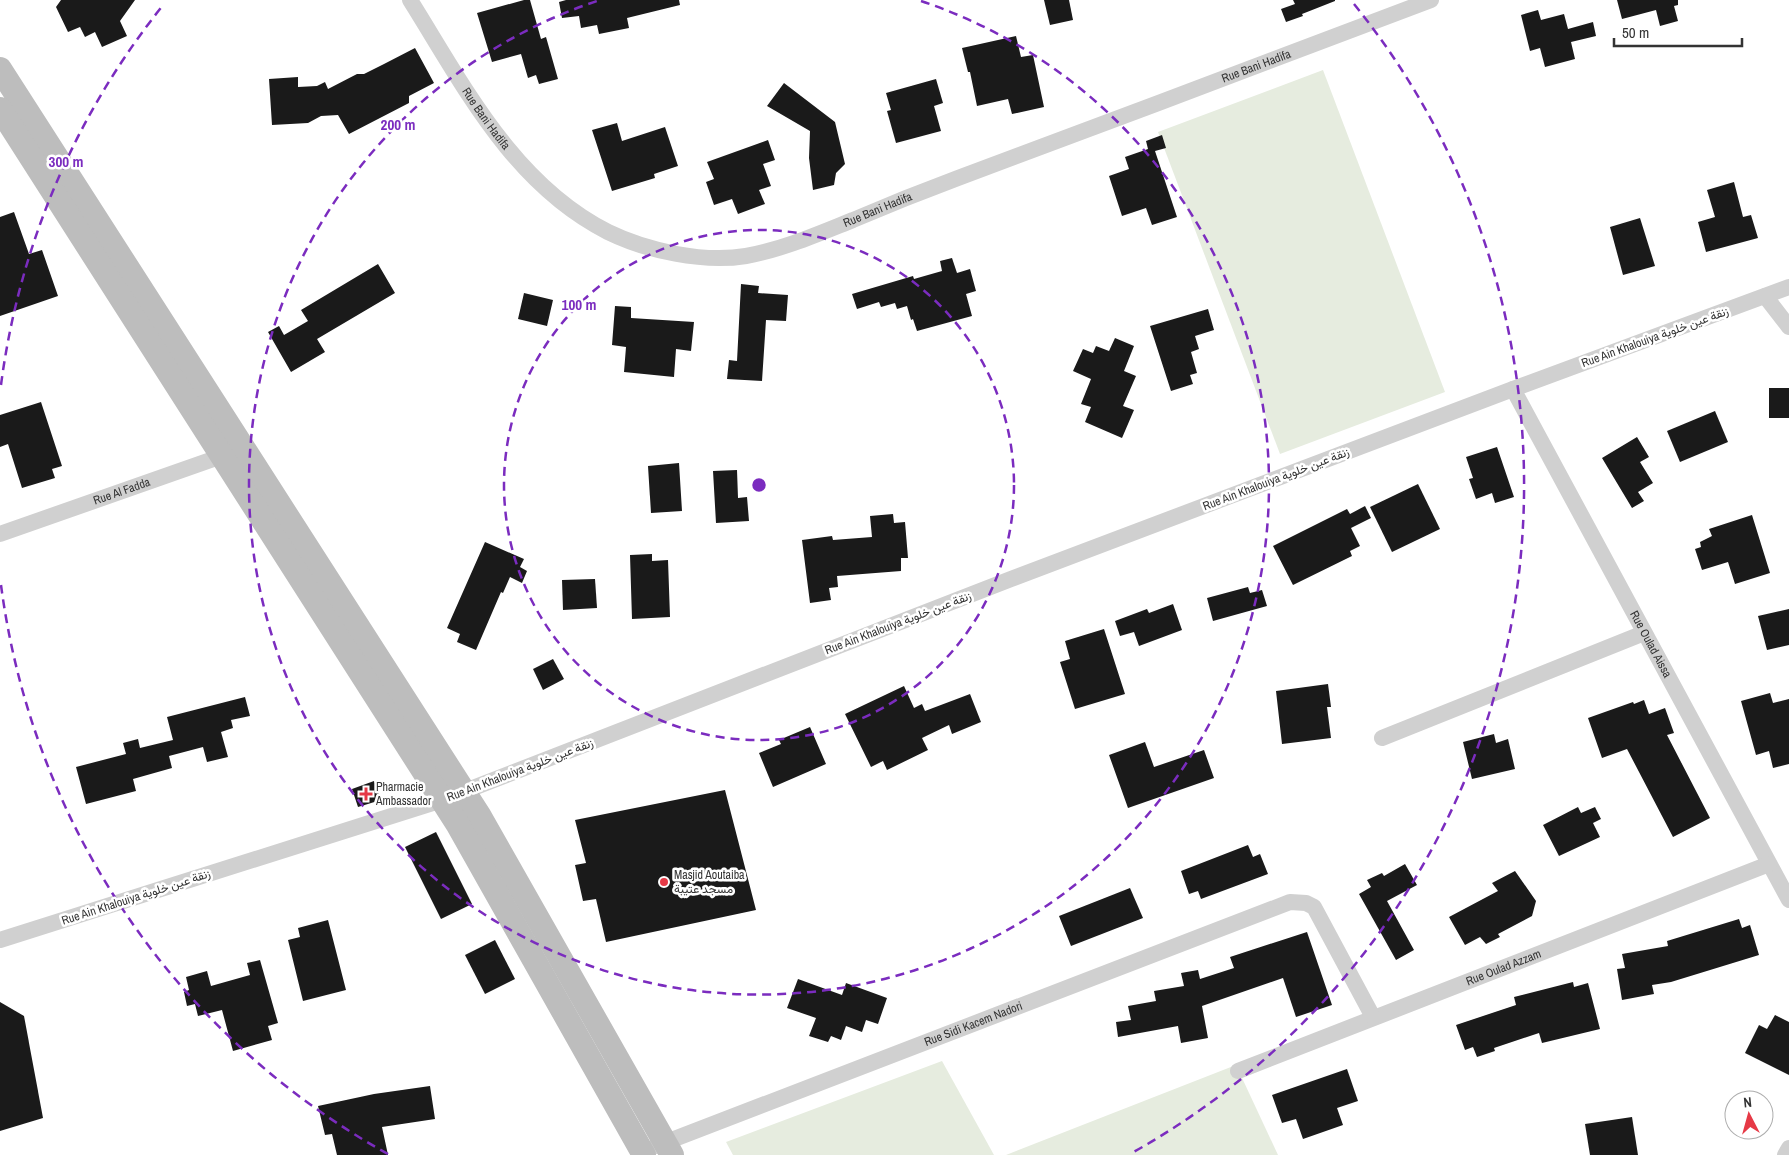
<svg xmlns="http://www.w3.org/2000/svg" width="1789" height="1155" font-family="'Archivo Narrow',Vazirmatn,sans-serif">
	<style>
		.grass { fill: #e6ecdf }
		.building { fill: #1a1a1a }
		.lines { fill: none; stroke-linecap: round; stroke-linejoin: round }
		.street { stroke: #d0d0d0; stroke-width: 16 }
		.secondary { stroke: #bdbdbd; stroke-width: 24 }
		.ring { fill: none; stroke: #7b2cbf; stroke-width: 2.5; stroke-dasharray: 9 6 }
		.poi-dot { fill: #e63946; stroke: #fff; stroke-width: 2 }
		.labels { text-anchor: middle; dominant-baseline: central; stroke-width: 5; stroke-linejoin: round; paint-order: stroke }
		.street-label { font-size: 12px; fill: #333; stroke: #fff }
		.poi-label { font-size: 12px; fill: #333; stroke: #fff; text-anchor: start }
		.centre { fill: #7b2cbf; stroke: #fff; stroke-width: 2.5 }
		.ring-label { font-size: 15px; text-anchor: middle; font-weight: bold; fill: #7b2cbf; stroke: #fff; stroke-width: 5; stroke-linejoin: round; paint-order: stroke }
	</style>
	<rect width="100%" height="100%" fill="#fff"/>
	<!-- grass -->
	<g class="grass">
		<polygon points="1323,70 1445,392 1280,454 1158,132"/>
		<polygon points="942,1061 994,1155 733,1155 726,1142"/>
		<polygon points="1236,1065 1278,1155 1006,1155"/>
	</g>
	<!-- building -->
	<g class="building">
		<polygon points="61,0 135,0 120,21 127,36 102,47 95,32 85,37 80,27 68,32 56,7"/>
		<polygon points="524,0 530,0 541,39 546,37 558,79 539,84 536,75 528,78 521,54 492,62 477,13"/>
		<polygon points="566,0 679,0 680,5 627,18 629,28 599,34 597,25 581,28 579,16 562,18 559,2"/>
		<polygon points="1044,0 1069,0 1073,20 1050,25"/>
		<polygon points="1293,0 1335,0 1335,1 1302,14 1303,16 1286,22 1281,9 1295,4"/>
		<polygon points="1617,0 1678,0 1678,5 1674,6 1678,21 1660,26 1656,10 1622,19"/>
		<polygon points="1538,10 1541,20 1564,14 1568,29 1593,22 1596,36 1571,42 1575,59 1545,67 1540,48 1530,51 1521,15"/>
		<polygon points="1016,36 1021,57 1033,55 1044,107 1012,114 1008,99 977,106 970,72 968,72 962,48"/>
		<polygon points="415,48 434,83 409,96 409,103 349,134 338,115 321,116 308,123 272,125 269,79 298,77 298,87 317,86 325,82 328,89 357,74 364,74 384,64"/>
		<polygon points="936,79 943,103 934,106 941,131 896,143 887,111 891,110 886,93"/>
		<polygon points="784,83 835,122 845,164 836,173 834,185 813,190 809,158 810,131 767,106"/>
		<polygon points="617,123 622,141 665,127 678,166 654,174 655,178 612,191 592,130"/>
		<polygon points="1162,135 1166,148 1155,151 1177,217 1152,225 1146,208 1122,216 1109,176 1129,169 1125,157 1148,149 1146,141"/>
		<polygon points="768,140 775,160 763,164 771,186 759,190 765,204 738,214 732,199 714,205 706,182 714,179 707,162"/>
		<polygon points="1734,182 1743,217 1751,215 1758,238 1706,252 1698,222 1715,217 1707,190"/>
		<polygon points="14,212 29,254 42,250 58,296 0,316 0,217"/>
		<polygon points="1640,218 1655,266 1623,275 1610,227"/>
		<polygon points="952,258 957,273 970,269 976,291 966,294 972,316 917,331 913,319 911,320 907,306 897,309 895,303 881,307 879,302 857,309 852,294 913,276 914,279 942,271 940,261"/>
		<polygon points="378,264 395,293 317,339 325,352 291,372 268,332 279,326 284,335 308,321 301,310"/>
		<polygon points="741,284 759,286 758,293 788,295 786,321 766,320 762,381 727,379 729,360 737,361"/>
		<polygon points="524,293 553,300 547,326 518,319"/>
		<polygon points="615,306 631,307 631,318 694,322 691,351 676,349 674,377 624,372 626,347 612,345"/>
		<polygon points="1208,309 1214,330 1195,336 1199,349 1191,352 1197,373 1190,375 1193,384 1171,391 1150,326"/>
		<polygon points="1115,338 1134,346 1124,371 1136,376 1123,406 1134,410 1122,438 1085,422 1091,407 1081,404 1091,379 1073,371 1083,349 1093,353 1096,346 1109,351"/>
		<rect x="1769" y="388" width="20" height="30"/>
		<polygon points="41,402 62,466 52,469 55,478 22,488 8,444 0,447 0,415"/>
		<polygon points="1715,411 1728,442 1680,462 1667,431"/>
		<polygon points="1637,437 1649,457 1640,462 1653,483 1638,492 1644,501 1632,508 1602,458"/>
		<polygon points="1497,447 1514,497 1495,503 1492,493 1476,499 1469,479 1473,478 1466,457"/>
		<polygon points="679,463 682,511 651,513 648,466"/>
		<polygon points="737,470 738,498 747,497 749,521 716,523 713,471"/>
		<polygon points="1418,484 1440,529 1392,552 1370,507"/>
		<polygon points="1365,506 1371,518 1351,528 1360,546 1350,551 1352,556 1293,585 1273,546 1347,509 1350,514"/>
		<polygon points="893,514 894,523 905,522 908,558 901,558 901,571 837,576 838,587 829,588 831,600 810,603 802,540 832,536 833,540 872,537 870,516"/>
		<polygon points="1752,515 1770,573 1735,584 1728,562 1702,570 1695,549 1701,547 1700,542 1712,536 1709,529"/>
		<polygon points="485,542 524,559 520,567 527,571 522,583 510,577 503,593 501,592 476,650 457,642 460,634 447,628"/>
		<polygon points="652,554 652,561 668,560 670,617 632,619 630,555"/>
		<polygon points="595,579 597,608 563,610 562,580"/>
		<polygon points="1248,587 1250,593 1262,590 1267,606 1213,621 1207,598"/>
		<polygon points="1173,604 1182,630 1139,646 1134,632 1120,636 1115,621 1147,609 1149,613"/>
		<polygon points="1789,609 1789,645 1767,650 1758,616"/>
		<polygon points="1104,629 1125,694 1075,709 1060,662 1070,659 1065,641"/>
		<polygon points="553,659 564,679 543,690 533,669"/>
		<polygon points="1328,684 1331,707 1327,707 1331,738 1282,744 1276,691"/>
		<polygon points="904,686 914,708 922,704 925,711 970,694 981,722 952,734 949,725 922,738 928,750 887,770 883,761 871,767 845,714"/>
		<polygon points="1770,693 1773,703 1789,699 1789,764 1773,768 1769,751 1756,755 1741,701"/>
		<polygon points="245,697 250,716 231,720 233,728 221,732 228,757 207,762 203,747 169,756 172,768 133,779 136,791 86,804 76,767 126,754 123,743 138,739 140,748 173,740 167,717"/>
		<polygon points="1644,700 1649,714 1665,708 1674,733 1667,735 1710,818 1673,837 1627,749 1602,758 1588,718 1633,702 1634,704"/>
		<polygon points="810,727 826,764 773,787 759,753 781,744 779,740"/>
		<polygon points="1494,734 1496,743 1508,739 1515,769 1472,779 1463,742"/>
		<polygon points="1145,742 1154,767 1204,750 1214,778 1128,808 1109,755"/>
		<polygon points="374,781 381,800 358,807 352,789"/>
		<polygon points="725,790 756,910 606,942 596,899 583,901 575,865 586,863 575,820"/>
		<polygon points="1578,807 1581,813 1595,807 1601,819 1593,823 1600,837 1559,856 1543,825"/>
		<polygon points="436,832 472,904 441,919 405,847"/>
		<polygon points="1248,845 1253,857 1260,854 1268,874 1201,899 1198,891 1189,894 1181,871"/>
		<polygon points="1405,864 1417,885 1387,901 1414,950 1396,960 1359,894 1371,887 1367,880 1382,873 1384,876"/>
		<polygon points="1515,871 1536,901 1532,916 1498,934 1500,937 1486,944 1480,937 1465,945 1449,917 1498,891 1492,883"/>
		<polygon points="1130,888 1143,918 1071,946 1059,916"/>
		<polygon points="1739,919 1742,928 1750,925 1759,955 1671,982 1652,985 1654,994 1622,1000 1617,969 1625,968 1622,954 1668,946 1667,941"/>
		<polygon points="328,920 346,990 303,1001 288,940 300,937 298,928"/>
		<polygon points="1307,932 1332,1005 1296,1017 1283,978 1202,1006 1208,1038 1181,1043 1178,1026 1118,1037 1116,1022 1131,1020 1128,1006 1156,1001 1154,991 1184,986 1181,973 1198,970 1200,979 1234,968 1230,957"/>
		<polygon points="495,940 515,979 485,994 465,955"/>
		<polygon points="260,960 278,1023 268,1026 272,1040 233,1051 222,1010 198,1016 195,1004 187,1006 184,992 189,990 186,977 207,971 211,986 250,975 247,963"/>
		<polygon points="798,979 842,995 846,983 887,998 878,1024 866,1020 862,1032 846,1026 841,1040 831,1036 828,1042 809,1036 816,1018 787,1008"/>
		<polygon points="1573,982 1574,987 1588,983 1600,1029 1542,1043 1539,1033 1494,1048 1495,1051 1477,1057 1473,1047 1465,1050 1456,1025 1516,1005 1514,997"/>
		<polygon points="0,1002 24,1016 43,1118 0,1131"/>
		<polygon points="1775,1015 1789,1022 1789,1075 1745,1053 1759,1025 1767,1029"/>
		<polygon points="1347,1069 1358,1101 1337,1108 1343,1125 1303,1139 1296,1119 1282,1123 1272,1095"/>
		<polygon points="430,1086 435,1119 382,1127 388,1155 337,1155 332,1134 325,1135 318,1106 374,1094"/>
		<polygon points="1632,1117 1638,1155 1590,1155 1585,1124"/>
	</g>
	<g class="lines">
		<!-- street -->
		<g class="street">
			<path id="s1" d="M410,0C464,86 513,184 608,232C647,251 703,263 746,256C784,249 818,234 853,220C888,205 923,191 958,178C1116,119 1273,60 1431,0"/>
			<polyline points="1765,296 1789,327"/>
			<path id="s2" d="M1513,389L1789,900"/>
			<path id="s3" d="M0,534L222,456L230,450"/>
			<polyline points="1382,738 1644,633"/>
			<polyline points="0,940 442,800 1011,579 1513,389 1789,287"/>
			<path id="s4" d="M1238,1071L1769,864"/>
			<path id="s5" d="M656,1146L1290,902L1306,903L1314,907L1373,1017"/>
			<polyline points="1785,1155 1789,1148"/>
		</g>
		<!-- secondary -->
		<g class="secondary">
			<polyline points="0,69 479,815 672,1155"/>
			<polyline points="0,109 458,825 644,1155"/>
		</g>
	</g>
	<!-- distance rings -->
	<g class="ring">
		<circle cx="759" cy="485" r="255"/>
		<path d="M921 1A510 510 0 1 1 597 1"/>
		<path d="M388 1154A765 765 0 0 1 1 585M1 385A765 765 0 0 1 164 4M1354 4A765 765 0 0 1 1130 1154"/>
	</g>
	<!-- markers -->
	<g class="poi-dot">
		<path d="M363.5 786.5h5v5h5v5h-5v5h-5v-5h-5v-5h5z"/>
		<circle cx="664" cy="882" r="5"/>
	</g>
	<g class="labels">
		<!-- street labels -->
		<g class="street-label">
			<text stroke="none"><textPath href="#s1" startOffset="996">Rue Bani Hadifa</textPath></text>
			<text stroke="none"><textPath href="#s1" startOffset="141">Rue Bani Hadifa</textPath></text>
			<text stroke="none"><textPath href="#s1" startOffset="591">Rue Bani Hadifa</textPath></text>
			<text transform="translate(1655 337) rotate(-20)">Rue Ain Khalouiya زنقة عين خلوية</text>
			<text transform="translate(1276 479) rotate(-21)">Rue Ain Khalouiya زنقة عين خلوية</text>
			<text stroke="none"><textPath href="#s3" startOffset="129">Rue Al Fadda</textPath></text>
			<text transform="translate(898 623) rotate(-21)">Rue Ain Khalouiya زنقة عين خلوية</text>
			<text stroke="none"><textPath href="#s2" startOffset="290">Rue Oulad Aissa</textPath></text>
			<text transform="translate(520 770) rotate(-21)">Rue Ain Khalouiya زنقة عين خلوية</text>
			<text transform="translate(136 897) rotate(-18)">Rue Ain Khalouiya زنقة عين خلوية</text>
			<text stroke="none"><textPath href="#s4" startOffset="285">Rue Oulad Azzam</textPath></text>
			<text stroke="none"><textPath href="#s5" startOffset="340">Rue Sidi Kacem Nadori</textPath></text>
		</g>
		<!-- poi labels -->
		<g class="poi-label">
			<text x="376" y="787">Pharmacie<tspan x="376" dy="14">Ambassador</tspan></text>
			<text x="674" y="875">Masjid Aoutaiba<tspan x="674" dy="14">مسجد عتيبة</tspan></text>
		</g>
	</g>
	<circle cx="759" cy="485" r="8" class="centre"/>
	<g class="ring-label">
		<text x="398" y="130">200 m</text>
		<text x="66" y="167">300 m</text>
		<text x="579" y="310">100 m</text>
	</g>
	<!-- north arrow -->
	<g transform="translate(1749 1115) rotate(354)"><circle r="24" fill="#ffffff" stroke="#adadad"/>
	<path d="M0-4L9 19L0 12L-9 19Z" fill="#e63946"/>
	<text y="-8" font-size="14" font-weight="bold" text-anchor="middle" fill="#333333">N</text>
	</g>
	<!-- scale -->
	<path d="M1614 38v8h128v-8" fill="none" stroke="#333333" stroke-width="2.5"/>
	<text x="1622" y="38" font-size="15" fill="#333333" stroke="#ffffff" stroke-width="4" paint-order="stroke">50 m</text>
</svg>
